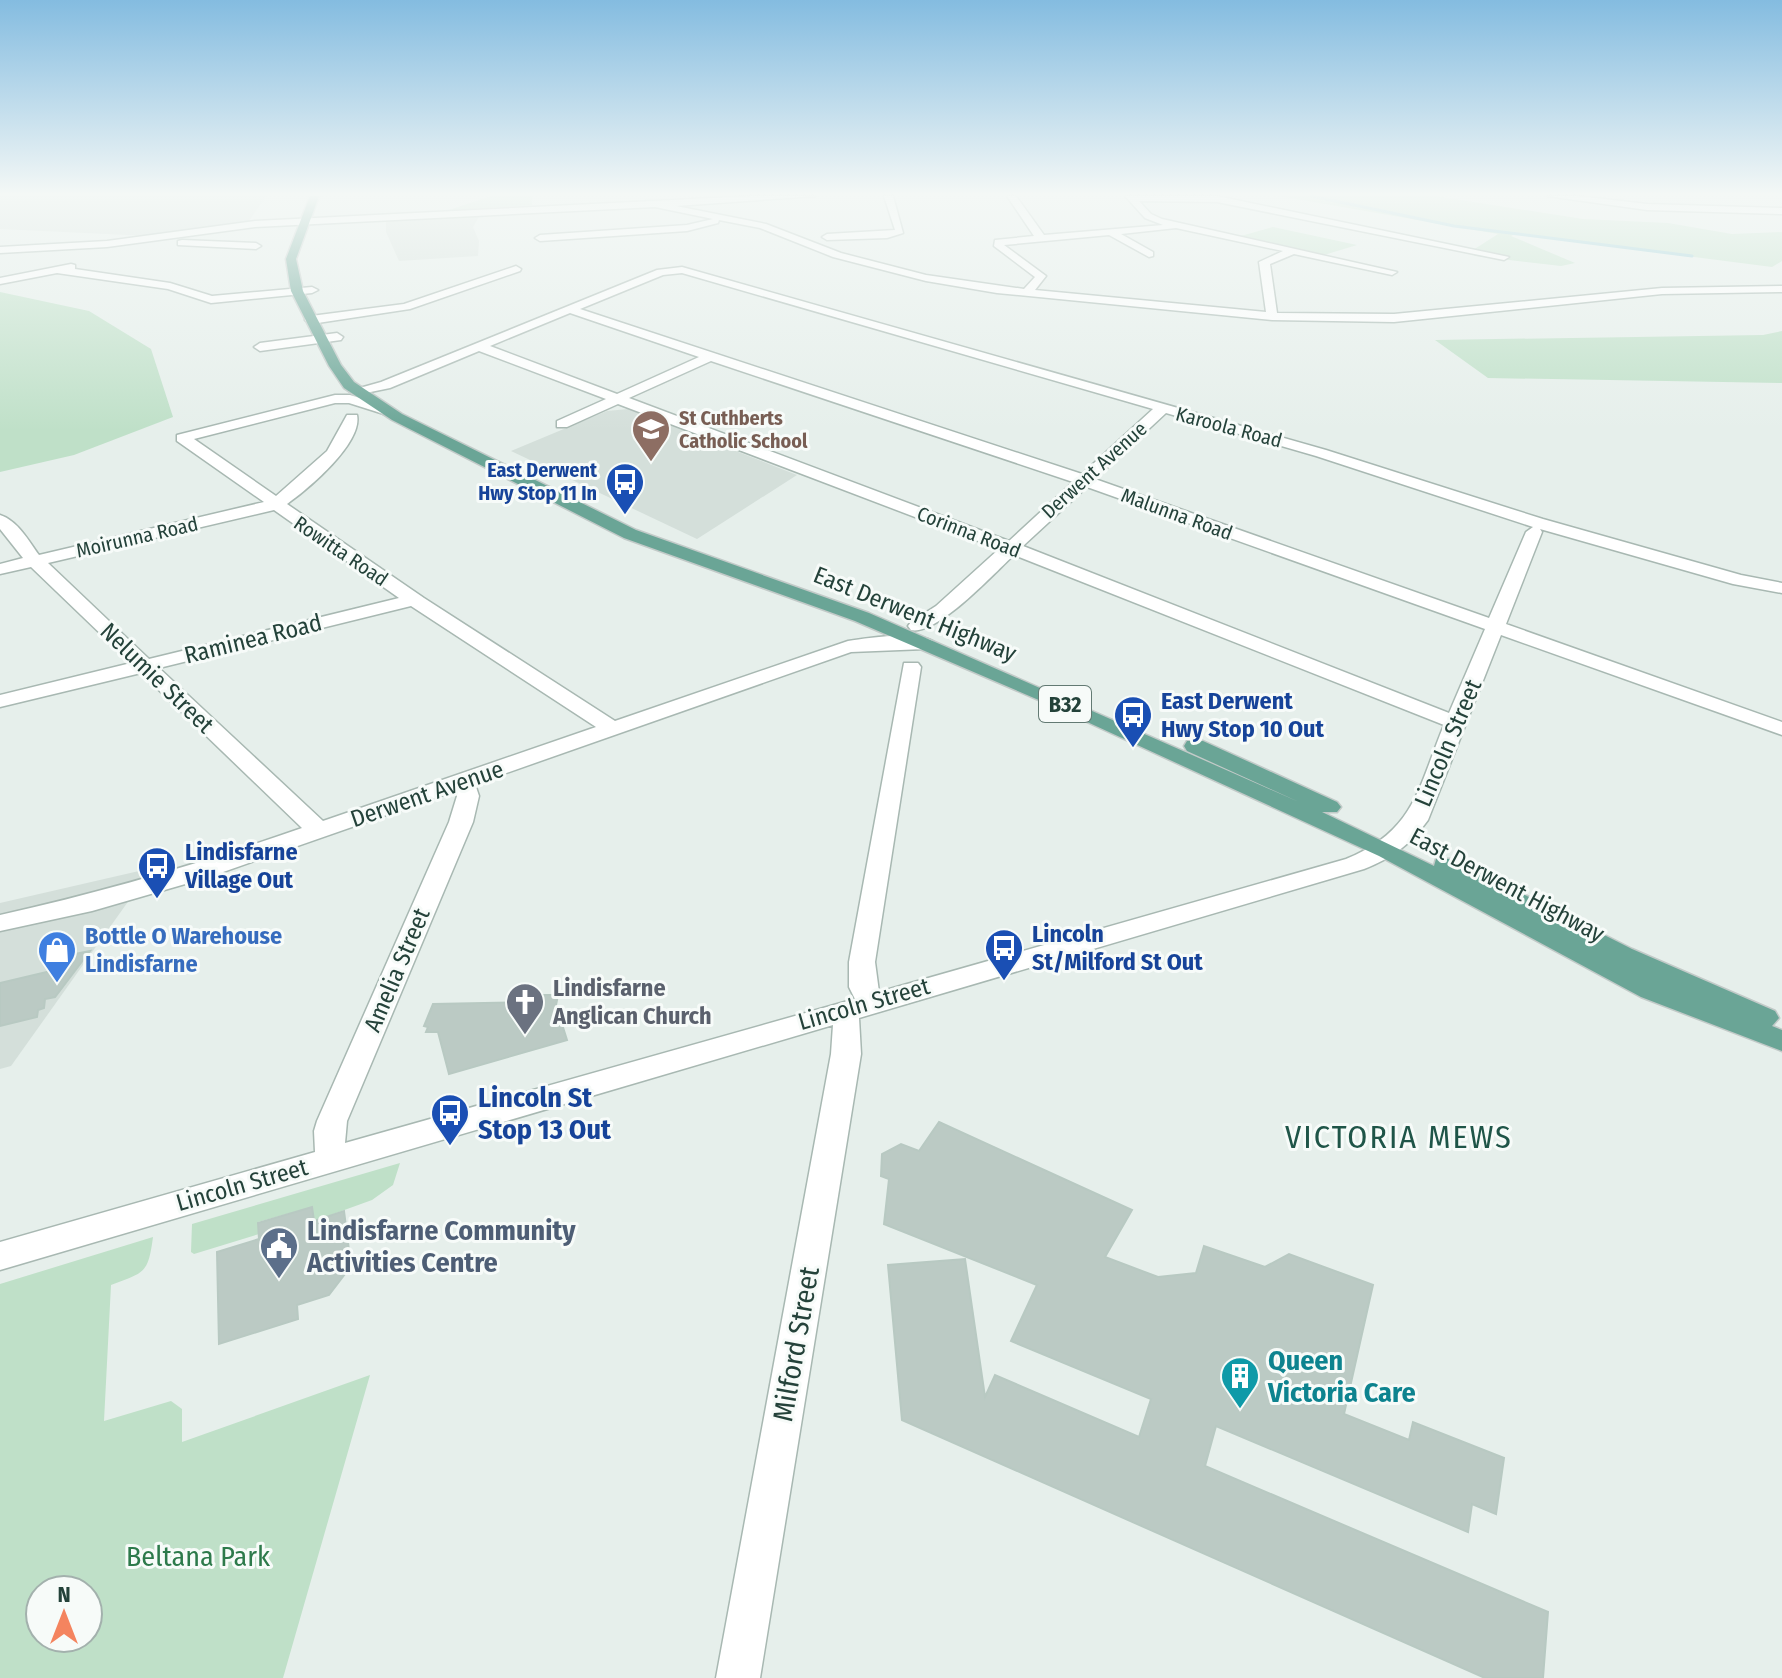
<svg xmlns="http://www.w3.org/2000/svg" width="1782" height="1678" font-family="'Fira Sans Condensed',sans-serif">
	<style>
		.built { fill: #d4dfda }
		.green { fill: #bfe0c8; fill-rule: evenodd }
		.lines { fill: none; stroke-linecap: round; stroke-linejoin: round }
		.stream { stroke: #8ec9d4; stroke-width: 3 }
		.building { fill: #bbcac4; stroke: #b8c9c2; stroke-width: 2 }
		.minor-casing { stroke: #a8b8b2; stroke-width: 3 }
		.major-casing { stroke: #c2cac8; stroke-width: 3 }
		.minor { fill: #fff; fill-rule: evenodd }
		.major { fill: #6aa596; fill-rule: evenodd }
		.labels { text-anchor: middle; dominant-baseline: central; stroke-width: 6; stroke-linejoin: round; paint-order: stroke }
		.far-education-label { font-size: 20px; font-weight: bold; fill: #785e54; stroke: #f7fbf9; text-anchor: start }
		.far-street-label { font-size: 20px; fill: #24423a; stroke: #f7fbf9 }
		.far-transit-label { font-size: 20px; font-weight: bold; fill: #164399; stroke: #f7fbf9; text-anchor: end }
		.shield { fill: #f7fbf9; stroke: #637a73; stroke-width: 2 }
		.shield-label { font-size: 22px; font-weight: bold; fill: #24423a }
		.street-label { font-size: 24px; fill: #24423a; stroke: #f7fbf9 }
		.transit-label { font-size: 24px; font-weight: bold; fill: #164399; stroke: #f7fbf9; text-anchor: start }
		.shop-label { font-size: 24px; font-weight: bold; fill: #366cbe; stroke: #f7fbf9; text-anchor: start }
		.worship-label { font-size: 24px; font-weight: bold; fill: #5b616d; stroke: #f7fbf9; text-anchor: start }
		.near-transit-label { font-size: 28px; font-weight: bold; fill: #164399; stroke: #f7fbf9; text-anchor: start }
		.near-service-label { font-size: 28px; font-weight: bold; fill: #4e5e75; stroke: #f7fbf9; text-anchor: start }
		.near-street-label { font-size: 28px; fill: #24423a; stroke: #f7fbf9 }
		.near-culture-label { font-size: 28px; font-weight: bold; fill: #0d838f; stroke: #f7fbf9; text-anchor: start }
		.near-park-label { font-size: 28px; fill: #2d7a4b; stroke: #f7fbf9 }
		.near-neighbourhood-label { font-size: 32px; letter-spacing: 2px; fill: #1f5548; stroke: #f7fbf9 }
	</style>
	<rect width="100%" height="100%" fill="#e6efeb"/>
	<!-- built -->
	<g class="built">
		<polygon points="0,196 266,196 249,221 148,236 0,229"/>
		<polygon points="480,215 473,227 479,241 478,256 399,261 386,232 386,220"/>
		<polygon points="628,409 797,475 697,539 511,451 607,411"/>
		<polygon points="152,868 11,1066 0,1069 0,903"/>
	</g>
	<!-- green -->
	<g class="green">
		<polygon points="491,196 532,196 532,205 446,211"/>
		<polygon points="1279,196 1435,196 1583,219 1668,223 1732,234 1782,232 1782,261 1772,267 1515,234 1511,236 1575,263 1561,266 1475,256 1470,252 1498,234"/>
		<polygon points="1273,227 1357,245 1324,255 1241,236"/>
		<polygon points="0,292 89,311 151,349 173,417 74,455 0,472"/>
		<polygon points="1782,331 1782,383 1488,378 1435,340 1763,335"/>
		<polygon points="400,1163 393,1185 372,1200 314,1221 312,1207 258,1222 259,1234 194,1254 191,1252 192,1224"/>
		<path d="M153,1237C148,1275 144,1272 111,1285L104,1421L171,1401L182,1409V1442L370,1375L283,1678H0V1284ZM40,1590H88V1638H40Z"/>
	</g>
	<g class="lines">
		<!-- stream -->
		<polyline class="stream" points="1311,196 1454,226 1692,256"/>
	</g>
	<!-- building -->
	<g class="building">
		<polygon points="90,951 55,997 45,999 44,1008 38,1010 37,1017 0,1026 0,983 51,971 54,958"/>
		<polygon points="535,995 558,995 556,1005 567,1040 449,1074 438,1032 426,1032 428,1027 424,1026 433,1004 532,1002"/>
		<polygon points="939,1122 1132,1210 1105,1257 1158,1277 1196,1273 1204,1246 1265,1267 1289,1254 1373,1285 1344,1414 1409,1440 1413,1422 1504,1458 1496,1514 1472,1504 1468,1532 1216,1426 1205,1466 1548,1612 1543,1678 1485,1678 902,1420 888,1265 965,1259 985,1397 995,1375 1139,1437 1151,1399 1011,1341 1037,1285 884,1224 889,1179 881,1176 882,1154 901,1144 919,1151"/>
		<polygon points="312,1207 314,1221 344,1211 351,1266 329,1295 297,1305 298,1319 219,1344 217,1252 259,1239 258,1223"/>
	</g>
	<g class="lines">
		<defs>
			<g id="minor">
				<path d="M752,196H816L676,206L766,224L841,253L926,275L1024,289L1035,277L994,246L995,240L1034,236L1007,196H1016L1044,235L1163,225L1145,218L1125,196H1217L1509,257L1504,260L1217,202L1139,201L1151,214L1162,219L1397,272L1392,275L1294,254L1270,264L1277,313L1394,314L1662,288L1782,286V292L1662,294L1394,322L1272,320L997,293L926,281L833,257L760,228L719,220L718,223L687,231L540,241L535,238L540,235L687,225L713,219L655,207L255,227L107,247L0,253V247L107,241L255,221ZM1176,228L1283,251L1259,262L1266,312L1035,290L1046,276L1004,245L1109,235L1149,257L1153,256V252L1121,234Z"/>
				<polygon points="884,196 893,196 903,233 887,238 827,240 822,237 827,234 895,230"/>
				<polygon points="1547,196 1578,196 1647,204 1782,208 1782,214 1647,210"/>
				<polygon points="182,240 256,243 261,246 256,249 178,245 178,241"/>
				<polygon points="71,264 75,265 75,269 170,283 212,296 312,287 318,290 312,293 211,303 168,289 57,273 0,284 0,278"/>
				<polygon points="516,266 521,269 520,271 410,309 311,324 305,320 311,316 404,304"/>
				<path d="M682,267L1326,450L1543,519L1741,575L1782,583V593L1733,584L1540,529L1542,532L1506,624L1782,722V735L1501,635L1428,820C1410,845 1392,858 1364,869L859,1018L861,1054L760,1678H716L831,1054L833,1025L0,1270V1242L315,1152L314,1131L317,1121L449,822L457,796L455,791L206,878L92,911L0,931V915C103,892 202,863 302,828L141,673L0,707V695L131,663L31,567L0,574V564L23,558L0,529V515C18,521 28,540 39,555L264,502L177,441V435L335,395H350L392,408V414L387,415L349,403H335L194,439L276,496L327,451L347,415H357C363,443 308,489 287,504L424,598L615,721L848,641C867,638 921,630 935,643L925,649L851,652L475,784L479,796L473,822L347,1121L345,1143L855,999L849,987V962L904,663H918L921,667L875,962L879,992L1346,859C1415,831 1418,788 1444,725L1014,555C994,573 937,636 911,630L908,626L911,622L936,606L999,549L618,404L567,427H557V421L606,399L479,351L390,388L356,395L349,391L381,382L657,270ZM682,273L1153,409L1082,474L580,309L663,275ZM570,313L699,357L617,394L490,346ZM711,361L1073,482L1009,541L629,398ZM1166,413L1316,456L1533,527L1526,532L1489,618L1095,479ZM1087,487L1485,629L1449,713L1023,546ZM274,510L399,598L149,659L48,563ZM411,606L596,727L323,821L159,668Z"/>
				<polygon points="337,333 343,337 341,340 260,351 254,347 260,343"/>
			</g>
			<polygon id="major" points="310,196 319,196 296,259 303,291 341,365 354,382 402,414 636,530 869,613 1299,802 1187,751 1184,746 1187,741 1203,741 1337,802 1341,807 1337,812 1322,812 1434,866 1436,859 1454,859 1632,949 1775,1011 1779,1018 1772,1026 1782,1030 1782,1051 1641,997 1379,856 1048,704 855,621 624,538 392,420 344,388 329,366 291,291 286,259"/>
		</defs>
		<!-- minor casing -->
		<use href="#minor" class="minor-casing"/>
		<!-- major casing -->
		<use href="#major" class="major-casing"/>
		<!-- minor -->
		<use href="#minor" class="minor"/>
		<!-- major -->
		<use href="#major" class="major"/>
	</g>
	<!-- sky -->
	<linearGradient id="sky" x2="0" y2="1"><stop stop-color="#84bce0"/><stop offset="0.45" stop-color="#f4f8f6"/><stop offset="1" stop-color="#f4f8f6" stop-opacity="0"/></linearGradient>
	<rect width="1782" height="431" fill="url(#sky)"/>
	<!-- icons -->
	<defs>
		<symbol id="school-pin" viewBox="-11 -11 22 30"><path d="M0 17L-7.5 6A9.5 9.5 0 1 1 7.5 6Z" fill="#8d6e63" stroke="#f7fbf9"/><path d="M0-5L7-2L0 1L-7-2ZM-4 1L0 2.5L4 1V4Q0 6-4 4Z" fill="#fff"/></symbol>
		<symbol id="bus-pin" viewBox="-11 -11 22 30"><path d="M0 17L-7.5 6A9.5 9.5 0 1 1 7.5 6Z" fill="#1a4fb4" stroke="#f7fbf9"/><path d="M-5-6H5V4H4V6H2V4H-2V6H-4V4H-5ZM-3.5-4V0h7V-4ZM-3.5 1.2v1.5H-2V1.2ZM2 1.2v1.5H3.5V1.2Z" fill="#fff"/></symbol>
		<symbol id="shop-pin" viewBox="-11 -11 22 30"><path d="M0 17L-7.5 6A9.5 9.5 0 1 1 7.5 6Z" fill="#3f7fe0" stroke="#f7fbf9"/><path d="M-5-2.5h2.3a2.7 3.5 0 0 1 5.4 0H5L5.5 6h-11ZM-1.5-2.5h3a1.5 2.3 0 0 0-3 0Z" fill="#fff"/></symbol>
		<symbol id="church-pin" viewBox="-11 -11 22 30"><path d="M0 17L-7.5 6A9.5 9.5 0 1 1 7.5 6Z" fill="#6b7280" stroke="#f7fbf9"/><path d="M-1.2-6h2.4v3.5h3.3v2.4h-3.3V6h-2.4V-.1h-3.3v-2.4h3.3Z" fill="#fff"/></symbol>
		<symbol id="civic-pin" viewBox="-11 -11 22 30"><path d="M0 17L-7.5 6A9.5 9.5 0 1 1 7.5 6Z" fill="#5c6f8a" stroke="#f7fbf9"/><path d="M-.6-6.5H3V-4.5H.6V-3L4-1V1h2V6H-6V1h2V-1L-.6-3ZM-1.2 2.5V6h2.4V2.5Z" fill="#fff"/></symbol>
		<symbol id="building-pin" viewBox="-11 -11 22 30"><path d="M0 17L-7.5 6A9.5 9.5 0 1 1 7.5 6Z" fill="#0f9aa8" stroke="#f7fbf9"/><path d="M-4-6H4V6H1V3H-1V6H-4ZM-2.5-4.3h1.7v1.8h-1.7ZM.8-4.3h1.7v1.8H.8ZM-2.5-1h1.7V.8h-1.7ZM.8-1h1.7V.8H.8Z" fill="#fff"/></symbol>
	</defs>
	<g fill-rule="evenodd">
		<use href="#school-pin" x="629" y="407" width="44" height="60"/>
		<use href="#bus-pin" x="603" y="460" width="44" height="60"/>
		<use href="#bus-pin" x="1111" y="693" width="44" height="60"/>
		<use href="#bus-pin" x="135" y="844" width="44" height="60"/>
		<use href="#bus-pin" x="982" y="926" width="44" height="60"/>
		<use href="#shop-pin" x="35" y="928" width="44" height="60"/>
		<use href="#church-pin" x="503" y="980" width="44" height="60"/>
		<use href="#bus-pin" x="428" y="1091" width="44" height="60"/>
		<use href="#civic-pin" x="257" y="1224" width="44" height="60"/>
		<use href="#building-pin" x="1218" y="1354" width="44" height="60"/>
	</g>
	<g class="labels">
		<!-- far-education labels -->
		<g class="far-education-label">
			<text x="679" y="418">St Cuthberts<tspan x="679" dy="23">Catholic School</tspan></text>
		</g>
		<!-- far-street labels -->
		<g class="far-street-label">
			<text transform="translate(1229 427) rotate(15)">Karoola Road</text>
			<text transform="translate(1094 470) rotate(-42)">Derwent Avenue</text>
			<text transform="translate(1177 514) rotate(20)">Malunna Road</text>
			<text transform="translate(969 532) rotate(21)">Corinna Road</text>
			<text transform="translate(137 537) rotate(-13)">Moirunna Road</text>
			<text transform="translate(341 551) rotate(34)">Rowitta Road</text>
		</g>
		<!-- far-transit labels -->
		<g class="far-transit-label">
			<text x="597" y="470">East Derwent<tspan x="597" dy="23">Hwy Stop 11 In</tspan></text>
		</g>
		<!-- shield labels -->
		<rect class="shield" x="1039" y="686" width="52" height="36" rx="6"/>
		<g class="shield-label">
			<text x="1065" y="704">B32</text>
		</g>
		<!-- street labels -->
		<g class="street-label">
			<text transform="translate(915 614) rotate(22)">East Derwent Highway</text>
			<text transform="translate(253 639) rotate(-14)">Raminea Road</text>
			<text transform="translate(157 678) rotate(44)">Nelumie Street</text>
			<text transform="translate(1448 743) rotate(-67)">Lincoln Street</text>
			<text transform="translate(427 794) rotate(-19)">Derwent Avenue</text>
			<text transform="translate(1507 885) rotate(28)">East Derwent Highway</text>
			<text transform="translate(397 970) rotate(-67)">Amelia Street</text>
			<text transform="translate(864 1004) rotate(-16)">Lincoln Street</text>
			<text transform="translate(242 1185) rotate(-16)">Lincoln Street</text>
		</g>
		<!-- transit labels -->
		<g class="transit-label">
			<text x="1161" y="701">East Derwent<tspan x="1161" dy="28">Hwy Stop 10 Out</tspan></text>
			<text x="185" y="852">Lindisfarne<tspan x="185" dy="28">Village Out</tspan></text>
			<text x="1032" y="934">Lincoln<tspan x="1032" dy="28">St/Milford St Out</tspan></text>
		</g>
		<!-- shop labels -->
		<g class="shop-label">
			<text x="85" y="936">Bottle O Warehouse<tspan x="85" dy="28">Lindisfarne</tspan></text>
		</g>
		<!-- worship labels -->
		<g class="worship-label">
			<text x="553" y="988">Lindisfarne<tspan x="553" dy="28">Anglican Church</tspan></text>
		</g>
		<!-- near-transit labels -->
		<g class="near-transit-label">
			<text x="478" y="1097">Lincoln St<tspan x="478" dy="32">Stop 13 Out</tspan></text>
		</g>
		<!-- near-service labels -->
		<g class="near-service-label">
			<text x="307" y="1230">Lindisfarne Community<tspan x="307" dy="32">Activities Centre</tspan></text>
		</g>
		<!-- near-street labels -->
		<g class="near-street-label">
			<text transform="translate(796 1344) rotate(-80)">Milford Street</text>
		</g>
		<!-- near-culture labels -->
		<g class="near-culture-label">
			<text x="1268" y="1360">Queen<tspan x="1268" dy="32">Victoria Care</tspan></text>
		</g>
		<!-- near-park labels -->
		<g class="near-park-label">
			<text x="198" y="1556">Beltana Park</text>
		</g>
		<!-- near-neighbourhood labels -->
		<g class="near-neighbourhood-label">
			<text x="1399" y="1137">VICTORIA MEWS</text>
		</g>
	</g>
	<!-- north arrow -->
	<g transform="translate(64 1614)"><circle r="38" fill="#f7fbf9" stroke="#a3b1ad" stroke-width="2"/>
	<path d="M0-6L14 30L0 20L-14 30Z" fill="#f4845f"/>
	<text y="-12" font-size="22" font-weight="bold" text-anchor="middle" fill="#24423a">N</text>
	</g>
</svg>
